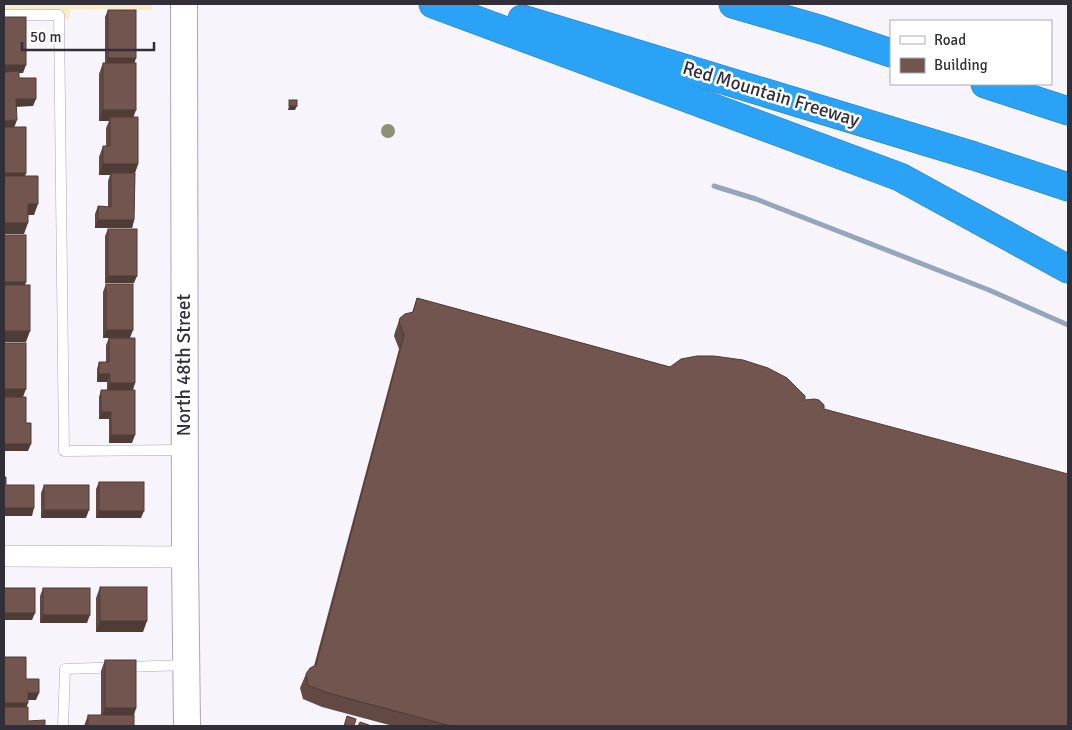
<svg xmlns="http://www.w3.org/2000/svg" width="1072" height="730" font-family="Signika,sans-serif">
	<style>
		.sand { fill: #f6edc7 }
		.lines { fill: none; stroke-linecap: round; stroke-linejoin: round }
		.stream { stroke: #96a5be; stroke-width: 5 }
		.service-casing { stroke: #aba4be; stroke-width: 11 }
		.minor-casing { stroke: #aba4be; stroke-width: 22 }
		.tertiary-casing { stroke: #aba4be; stroke-width: 28 }
		.motorway-casing { stroke: #2d7ab4; stroke-width: 29 }
		.service { stroke: #fff; stroke-width: 10 }
		.minor { stroke: #fff; stroke-width: 21 }
		.tertiary { stroke: #fff; stroke-width: 26 }
		.motorway { stroke: #2aa2f6; stroke-width: 28 }
		.tree { fill: #8f8f74 }
		.wall { fill: #624943 }
		.shaded-wall { fill: #503c37 }
		.building { fill: #72554e; stroke: #503c37 }
		.labels { text-anchor: middle; dominant-baseline: central; stroke-width: 5; stroke-linejoin: round; paint-order: stroke }
		.street-label { font-size: 19px; fill: #322f39; stroke: #fff }
	</style>
	<rect width="100%" height="100%" fill="#f7f5fb"/>
	<!-- sand -->
	<polygon class="sand" points="4,4 152,4 152,10 70,9 69,21 55,10 4,10"/>
	<g class="lines">
		<!-- stream -->
		<polyline class="stream" points="714,186 756,199 989,290 1068,325"/>
		<defs>
			<g id="service">
				<polyline points="4,15 59,15 64,451 184,450"/>
				<polyline points="63,726 65,669 186,665"/>
			</g>
			<polyline id="minor" points="4,556 185,557"/>
			<polyline id="tertiary" points="184,4 185,557 187,726"/>
			<g id="motorway">
				<polyline points="433,4 900,177 1068,269"/>
				<polyline points="733,4 822,30 891,53"/>
				<polyline points="522,19 974,156 1068,187"/>
				<polyline points="985,84 1068,111"/>
			</g>
		</defs>
		<!-- service casing -->
		<use href="#service" class="service-casing"/>
		<!-- minor casing -->
		<use href="#minor" class="minor-casing"/>
		<!-- tertiary casing -->
		<use href="#tertiary" class="tertiary-casing"/>
		<!-- motorway casing -->
		<use href="#motorway" class="motorway-casing"/>
		<!-- service -->
		<use href="#service" class="service"/>
		<!-- minor -->
		<use href="#minor" class="minor"/>
		<!-- tertiary -->
		<use href="#tertiary" class="tertiary"/>
		<!-- motorway -->
		<use href="#motorway" class="motorway"/>
	</g>
	<!-- trees -->
	<circle class="tree" cx="388" cy="131" r="7"/>
	<!-- wall -->
	<g class="wall">
		<polygon points="108,10 134,63 133,117 138,164 135,173 134,220 132,228 95,228 95,214 98,206 108,207 108,181 110,175 99,175 99,157 103,146 106,146 106,128 109,121 99,121 99,74 103,63 105,63 105,17"/>
		<polygon points="108,229 134,283 105,283 105,236"/>
		<polygon points="106,284 130,338 103,338 103,292"/>
		<polygon points="417,298 670,367 805,400 824,409 1068,726 393,726 322,707 303,699 300,688 306,674 314,666 399,349 394,336 395,332 400,318 412,313"/>
		<polygon points="109,338 135,383 133,390 132,443 109,443 109,419 99,419 99,397 101,390 107,390 107,382 97,382 97,369 99,362 106,362 106,345"/>
		<polygon points="99,482 141,518 96,518 96,489"/>
		<polygon points="44,485 86,518 41,518 41,493"/>
		<polygon points="100,587 143,632 96,632 96,598"/>
		<polygon points="43,588 87,623 40,623 40,596"/>
		<polygon points="105,660 136,708 134,715 134,726 84,726 88,715 101,715 101,671"/>
	</g>
	<!-- shaded-wall -->
	<g class="shaded-wall">
		<polygon points="108,58 136,58 134,65 105,65"/>
		<polygon points="4,65 26,65 23,73 4,73"/>
		<polygon points="16,99 36,99 33,106 14,107"/>
		<polygon points="289,106 297,106 295,110 288,110"/>
		<polygon points="103,110 136,110 132,121 110,117 109,121 99,121"/>
		<polygon points="17,120 14,128 4,128 4,121"/>
		<polygon points="103,164 138,164 134,175 99,175"/>
		<polygon points="4,173 26,173 24,181 4,181"/>
		<polygon points="28,204 38,204 34,215 24,215"/>
		<polygon points="98,220 134,220 132,228 95,228"/>
		<polygon points="4,223 28,223 24,234 4,234"/>
		<polygon points="108,276 137,276 134,283 105,283"/>
		<polygon points="4,282 26,282 24,289 4,289"/>
		<polygon points="106,330 133,330 130,338 103,338"/>
		<polygon points="4,331 30,331 26,342 4,342"/>
		<polygon points="99,374 110,374 107,382 97,382"/>
		<polygon points="110,383 135,383 132,391 107,391"/>
		<polygon points="4,389 26,389 23,397 4,397"/>
		<polygon points="101,412 111,412 109,419 99,419"/>
		<polygon points="111,435 135,435 132,443 109,443"/>
		<polygon points="4,444 31,444 28,451 4,451"/>
		<polygon points="4,508 34,508 32,516 4,516"/>
		<polygon points="44,510 89,510 86,518 41,518"/>
		<polygon points="99,511 144,511 141,518 96,518"/>
		<polygon points="4,613 35,613 32,620 4,620"/>
		<polygon points="43,615 90,615 87,623 40,623"/>
		<polygon points="100,621 147,621 143,632 96,632"/>
		<polygon points="28,693 39,693 36,700 25,700"/>
		<polygon points="4,703 28,703 25,711 4,711"/>
		<polygon points="105,708 136,708 132,719 101,719"/>
	</g>
	<!-- building -->
	<g class="building">
		<rect x="108" y="10" width="28" height="48"/>
		<rect x="4" y="17" width="22" height="48"/>
		<rect x="103" y="63" width="33" height="47"/>
		<polygon points="19,71 19,78 36,78 36,99 16,99 17,120 4,121 4,72"/>
		<rect x="289" y="100" width="8" height="6"/>
		<polygon points="110,117 138,117 138,164 103,164 103,146 110,146"/>
		<rect x="4" y="127" width="22" height="46"/>
		<polygon points="111,173 135,173 134,220 98,220 98,206 111,207"/>
		<polygon points="4,176 38,176 38,204 28,204 28,223 4,223"/>
		<rect x="108" y="229" width="29" height="47"/>
		<rect x="4" y="235" width="22" height="47"/>
		<rect x="106" y="284" width="27" height="46"/>
		<rect x="4" y="285" width="26" height="46"/>
		<polygon points="417,298 670,367 681,359 697,356 714,356 743,360 768,368 787,378 805,396 805,400 814,399 819,400 824,405 824,409 1068,474 1068,726 451,726 328,693 308,685 306,674 310,668 316,665 404,335 399,322 400,318 405,314 413,312"/>
		<polygon points="109,338 135,338 135,383 110,383 110,374 99,374 99,362 109,362"/>
		<rect x="4" y="343" width="22" height="46"/>
		<polygon points="101,390 135,390 135,435 111,435 111,412 101,412"/>
		<polygon points="4,397 26,397 26,423 31,423 31,444 4,444"/>
		<polygon points="4,477 6,477 6,485 34,485 34,508 4,508"/>
		<rect x="99" y="482" width="45" height="29"/>
		<rect x="44" y="485" width="45" height="25"/>
		<rect x="100" y="587" width="47" height="34"/>
		<rect x="4" y="588" width="31" height="25"/>
		<rect x="43" y="588" width="47" height="27"/>
		<polygon points="4,657 26,657 26,679 39,679 39,693 28,693 28,703 4,703"/>
		<rect x="105" y="660" width="31" height="48"/>
		<polygon points="4,707 28,707 28,721 45,720 45,726 4,726"/>
		<rect x="88" y="715" width="46" height="11"/>
		<polygon points="347,716 356,719 354,726 344,726"/>
		<polygon points="360,722 369,725 368,726 358,726"/>
	</g>
	<g class="labels">
		<!-- street labels -->
		<g class="street-label">
			<text transform="translate(771 94) rotate(17)">Red Mountain Freeway</text>
			<text transform="translate(184 365) rotate(-90)">North 48th Street</text>
		</g>
	</g>
	<!-- border -->
	<rect width="1072" height="730" fill="none" stroke="#322f39" stroke-width="10"/>
	<!-- legend -->
	<rect x="890" y="20" width="162" height="65" fill="#ffffff" stroke="#adacb0"/>
	<rect x="900" y="36" width="25" height="8" fill="#ffffff" stroke="#adacb0"/>
	<text x="934" y="45" font-size="15" fill="#322f39">Road</text>
	<rect x="900" y="58" width="25" height="15" fill="#72554e" stroke="#adacb0"/>
	<text x="934" y="70" font-size="15" fill="#322f39">Building</text>
	<!-- scale -->
	<path d="M22 42v8h132v-8" fill="none" stroke="#322f39" stroke-width="2.5"/>
	<text x="30" y="42" font-size="15" fill="#322f39" stroke="#ffffff" stroke-width="4" paint-order="stroke">50 m</text>
</svg>
